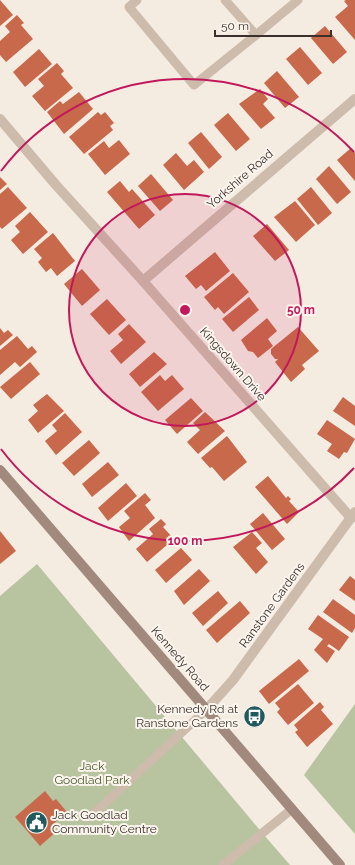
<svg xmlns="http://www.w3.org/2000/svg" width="355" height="865" font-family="Raleway,sans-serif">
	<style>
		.green { fill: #b8c4a0 }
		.building { fill: #c8694b }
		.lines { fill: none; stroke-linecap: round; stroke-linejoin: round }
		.service { stroke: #cdbbac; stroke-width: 9 }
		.minor { stroke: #cdbbac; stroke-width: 10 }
		.secondary { stroke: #a18a7d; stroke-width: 10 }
		.ring { fill: none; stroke: #c2185b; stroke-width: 2 }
		.labels { text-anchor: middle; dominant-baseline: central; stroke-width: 4; stroke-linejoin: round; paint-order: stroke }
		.street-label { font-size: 12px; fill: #3b302b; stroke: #fbf5ee }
		.poi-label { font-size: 12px; fill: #3b302b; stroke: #fbf5ee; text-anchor: end }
		.park-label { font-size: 12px; fill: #4a5a2e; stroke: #fbf5ee }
		.centre { fill: #c2185b; stroke: #fbf5ee; stroke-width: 2 }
		.ring-label { font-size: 12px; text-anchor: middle; font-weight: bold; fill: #c2185b; stroke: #fbf5ee; stroke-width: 4; stroke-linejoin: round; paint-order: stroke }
	</style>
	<rect width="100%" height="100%" fill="#f4ebe1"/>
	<!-- green -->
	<g class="green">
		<polygon points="37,564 264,835 290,865 0,865 0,596"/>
		<polygon points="355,704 355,834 304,775"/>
	</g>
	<!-- building -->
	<g class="building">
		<polygon points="0,0 13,15 0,26"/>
		<polygon points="346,0 355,0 355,40 335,17 348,6 344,1"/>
		<polygon points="17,15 24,23 21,25 33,39 6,62 0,55 0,41 10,32 5,26"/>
		<polygon points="325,26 347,52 333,64 311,38"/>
		<polygon points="300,47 322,73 308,85 286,59"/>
		<polygon points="39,49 52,64 25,87 13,72"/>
		<polygon points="57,63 64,71 61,74 73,88 45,111 32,96 44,86 38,79"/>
		<polygon points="277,71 299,97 285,108 264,83"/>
		<polygon points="260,89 268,99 263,104 275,118 261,129 239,104"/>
		<polygon points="79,92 93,109 64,134 47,112 60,101 63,104"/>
		<polygon points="98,112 101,115 105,112 114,123 110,126 113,130 84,154 69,137"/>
		<polygon points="228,113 250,139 236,151 214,125"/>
		<polygon points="201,132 222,157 209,169 188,143"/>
		<polygon points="119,140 130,154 105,175 88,154 104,141 109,148"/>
		<polygon points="351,148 355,153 355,181 337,160"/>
		<polygon points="176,153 187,166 194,160 204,172 184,190 163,165"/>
		<polygon points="329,166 351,192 337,204 316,179"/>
		<polygon points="151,174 173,200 160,211 138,186"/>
		<polygon points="0,177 7,184 0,190"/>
		<polygon points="120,181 129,192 132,189 155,215 139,229 107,192"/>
		<polygon points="8,187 27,208 2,229 0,227 0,194"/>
		<polygon points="311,187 332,213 318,225 297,199"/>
		<polygon points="295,201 315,225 296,242 274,217"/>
		<polygon points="30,212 48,232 23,254 11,240 20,232 15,226"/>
		<polygon points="267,224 289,250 275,261 253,236"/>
		<polygon points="53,233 75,261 57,276 51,268 46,272 38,262 42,258 34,249"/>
		<polygon points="215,252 230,271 206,291 201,285 196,289 185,276"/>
		<polygon points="82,269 100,290 82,306 64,284"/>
		<polygon points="233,273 249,292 224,314 218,307 215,310 204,297"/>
		<polygon points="249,297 259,310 233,332 222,319"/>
		<polygon points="107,299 126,320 109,335 90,314"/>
		<polygon points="267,318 277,331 268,339 273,346 258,358 253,352 248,351 241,340"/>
		<polygon points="129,324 146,342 121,364 110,351 123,340 118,334"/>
		<polygon points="298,327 319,351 302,365 305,369 291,382 275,362 278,359 275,359 271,354 271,349"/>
		<polygon points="0,328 4,333 8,330 13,335 0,346"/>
		<polygon points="17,336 28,349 32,346 37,352 20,367 15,362 0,375 0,350"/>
		<polygon points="154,352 167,364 140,387 129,374"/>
		<polygon points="30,362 40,374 11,399 0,387"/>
		<polygon points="160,375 165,381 172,375 184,389 158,411 141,392"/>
		<polygon points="47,394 64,411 38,433 28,420 38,411 33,405"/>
		<polygon points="343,397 355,406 355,426 333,411"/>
		<polygon points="191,398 203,411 177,434 165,420"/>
		<polygon points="205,412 225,431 198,454 187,442 200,430 193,423"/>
		<polygon points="65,413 82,432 56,455 45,441 57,431 52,425"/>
		<polygon points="327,420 355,439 347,453 344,452 339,459 327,451 332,444 317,434"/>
		<polygon points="227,436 247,462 224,481 212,467 210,468 201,458"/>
		<polygon points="89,440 100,453 74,476 62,463"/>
		<polygon points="108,462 119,475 92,497 82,484"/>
		<polygon points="268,476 286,498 288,496 291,499 289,501 299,512 287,524 255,487"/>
		<polygon points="126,483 137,496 108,521 98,508"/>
		<polygon points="145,493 151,500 145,505 155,518 129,541 119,527 130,518 124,511"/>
		<polygon points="263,513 285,539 272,550 250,524"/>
		<polygon points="161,519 166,524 163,527 174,539 147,562 136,549 153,534 149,529"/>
		<polygon points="0,531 16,551 0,564"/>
		<polygon points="252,532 262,543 256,548 268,562 256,574 233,547"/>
		<polygon points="181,548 192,560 166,583 155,570"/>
		<polygon points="199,569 210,581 184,605 174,591"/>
		<polygon points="350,576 355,580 355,601 339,590"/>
		<polygon points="218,591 228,603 203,626 192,613"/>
		<polygon points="333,599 355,615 355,628 352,633 323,612"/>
		<polygon points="240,601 250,613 217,643 206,630"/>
		<polygon points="318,615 349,637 339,651 329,644 327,646 335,651 327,663 314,650 323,639 308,629"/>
		<polygon points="299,659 309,671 269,704 259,691"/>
		<polygon points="298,684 314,703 288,725 277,712 280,709 275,703"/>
		<polygon points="320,702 324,707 321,710 333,724 307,747 295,732 298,730 294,725"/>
		<polygon points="45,791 53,801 56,799 67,812 51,826 56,832 40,846 15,817"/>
	</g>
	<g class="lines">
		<!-- service -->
		<g class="service">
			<polyline points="137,0 129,7 194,85 256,35"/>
			<polyline points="225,0 256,35 298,0"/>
			<polyline points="90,817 206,710"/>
			<polyline points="223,865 292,809"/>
		</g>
		<!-- minor -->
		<g class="minor">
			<polyline points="0,119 56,185 143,281 351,518"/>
			<polyline points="143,281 355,99"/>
			<polyline points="206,710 233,680 355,512"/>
		</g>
		<!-- secondary -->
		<polyline class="secondary" points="0,470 340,865"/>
	</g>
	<!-- distance rings -->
	<circle cx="185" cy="310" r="116" fill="#c2185b" fill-opacity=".12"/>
	<g class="ring">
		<circle cx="185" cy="310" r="116"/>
		<path d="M354 468A231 231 0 0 1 1 449M1 171A231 231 0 0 1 354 152"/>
	</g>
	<!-- icons -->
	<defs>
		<symbol id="bus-disc" viewBox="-11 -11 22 22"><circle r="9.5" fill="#1f5a5e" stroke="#fbf5ee"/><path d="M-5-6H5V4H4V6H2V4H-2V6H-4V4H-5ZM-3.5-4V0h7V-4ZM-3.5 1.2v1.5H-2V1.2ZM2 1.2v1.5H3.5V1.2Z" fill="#fff"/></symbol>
		<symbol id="civic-disc" viewBox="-11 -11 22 22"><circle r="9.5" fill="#1f5a5e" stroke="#fbf5ee"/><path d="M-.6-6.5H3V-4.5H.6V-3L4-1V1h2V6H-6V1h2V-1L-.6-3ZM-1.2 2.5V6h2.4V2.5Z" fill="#fff"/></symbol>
	</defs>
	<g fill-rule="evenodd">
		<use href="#bus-disc" x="242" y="704" width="25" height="25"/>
		<use href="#civic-disc" x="24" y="810" width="25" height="25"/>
	</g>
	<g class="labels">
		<!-- street labels -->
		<g class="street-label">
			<text transform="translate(240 179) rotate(-41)">Yorkshire Road</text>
			<text transform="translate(233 364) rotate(49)">Kingsdown Drive</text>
			<text transform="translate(272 605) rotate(-54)">Ranstone Gardens</text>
			<text transform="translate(180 659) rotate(49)">Kennedy Road</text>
		</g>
		<!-- poi labels -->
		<g class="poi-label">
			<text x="238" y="709">Kennedy Rd at<tspan x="238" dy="14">Ranstone Gardens</tspan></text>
			<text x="52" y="815" text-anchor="start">Jack Goodlad<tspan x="52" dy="14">Community Centre</tspan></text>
		</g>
		<!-- park labels -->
		<g class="park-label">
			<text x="92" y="766">Jack<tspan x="92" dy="14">Goodlad Park</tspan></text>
		</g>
	</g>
	<circle cx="185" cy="310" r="6" class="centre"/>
	<g class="ring-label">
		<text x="301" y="314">50 m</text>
		<text x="185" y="545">100 m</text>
	</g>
	<!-- scale -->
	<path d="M215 30v6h116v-6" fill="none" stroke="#3b302b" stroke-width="2"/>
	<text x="221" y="30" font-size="12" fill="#3b302b" stroke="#fbf5ee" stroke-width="3" paint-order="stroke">50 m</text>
</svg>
